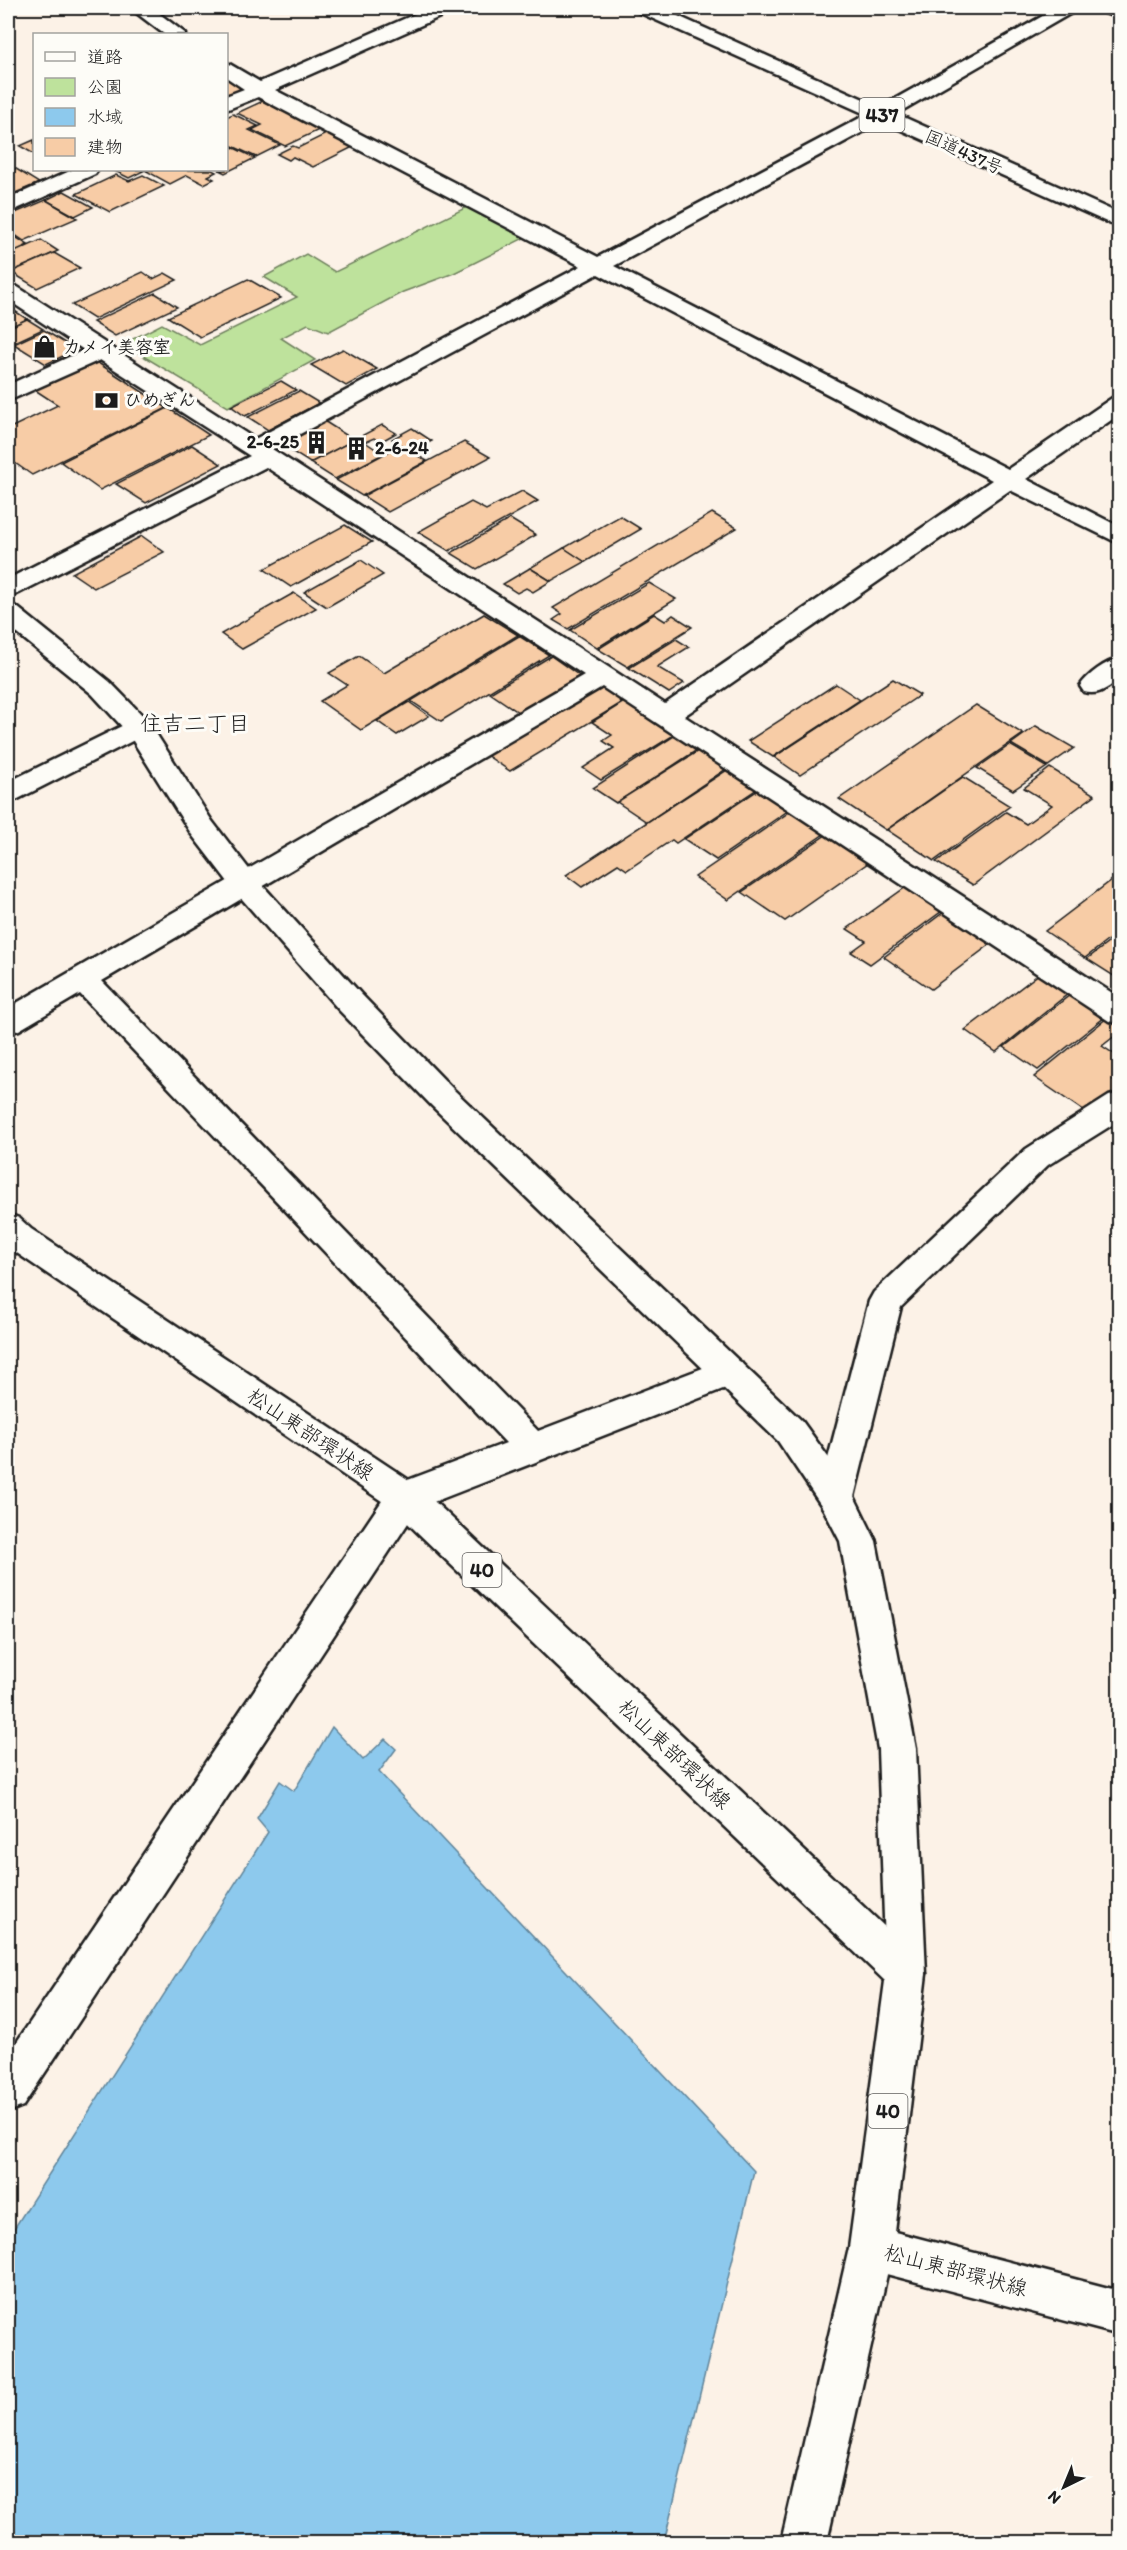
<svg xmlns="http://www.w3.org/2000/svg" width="1127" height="2550" font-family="Itim,'Klee One',sans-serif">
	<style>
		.green { fill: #bee29c; stroke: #6d7f5c; stroke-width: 1.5 }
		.water { fill: #8dc9ed; stroke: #608499; stroke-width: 1.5 }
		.building { fill: #f7cca6; stroke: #1c1c1c; stroke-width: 1.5 }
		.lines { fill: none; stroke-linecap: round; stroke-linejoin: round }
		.street-casing { stroke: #1c1c1c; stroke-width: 5 }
		.secondary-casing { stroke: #1c1c1c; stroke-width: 5 }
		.primary-casing { stroke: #1c1c1c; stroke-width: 5 }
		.highway-casing { stroke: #1c1c1c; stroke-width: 5 }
		.street { fill: #fdfcf7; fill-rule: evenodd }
		.secondary { fill: #fdfcf7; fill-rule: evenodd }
		.primary { fill: #fdfcf7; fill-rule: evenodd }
		.highway { fill: #fdfcf7; fill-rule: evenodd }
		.labels { text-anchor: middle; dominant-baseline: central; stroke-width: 6; stroke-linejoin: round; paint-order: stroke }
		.far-street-label { font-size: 18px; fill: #1c1c1c; stroke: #fdfcf7 }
		.far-poi-label { font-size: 18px; font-weight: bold; fill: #1c1c1c; stroke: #fdfcf7; text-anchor: start }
		.shield { fill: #fdfcf7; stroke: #605f5e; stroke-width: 1.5 }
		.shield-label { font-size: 20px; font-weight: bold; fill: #1c1c1c }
		.street-label { font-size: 21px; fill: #1c1c1c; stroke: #fdfcf7 }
		.neighbourhood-label { font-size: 22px; fill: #1c1c1c; stroke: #fdfcf7 }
	</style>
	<rect width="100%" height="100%" fill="#fcf2e7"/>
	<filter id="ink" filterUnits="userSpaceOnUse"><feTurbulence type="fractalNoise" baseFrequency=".0167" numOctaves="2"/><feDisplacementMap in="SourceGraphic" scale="12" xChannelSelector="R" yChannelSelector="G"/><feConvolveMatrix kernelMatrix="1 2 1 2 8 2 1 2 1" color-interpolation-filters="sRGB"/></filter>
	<g filter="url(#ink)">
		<!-- green -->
		<polygon class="green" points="469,206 528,236 454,273 403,292 328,332 308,324 281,338 315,360 228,407 123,344 162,324 200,345 297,297 264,277 306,254 335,272"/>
		<!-- water -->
		<polygon class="water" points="332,1727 363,1760 385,1739 396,1749 379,1772 754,2171 664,2542 8,2542 8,2238 268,1832 257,1819 280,1781 294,1791"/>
		<!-- building -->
		<g class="building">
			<polygon points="226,76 250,87 232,95 226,93"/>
			<polygon points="263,101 321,129 285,146 252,130 262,125 237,113"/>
			<polygon points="233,114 258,126 249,130 280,145 256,157 226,143 226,117"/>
			<polygon points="330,132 357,145 313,167 293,157 289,160 277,154 293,146 298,148"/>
			<polygon points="34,140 34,154 20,146"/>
			<polygon points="226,144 255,158 225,173 219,170 226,170"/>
			<polygon points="13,167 39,183 8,196 8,169"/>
			<polygon points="113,170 212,170 216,172 208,176 214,179 204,184 187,175 170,184 145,170 129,178"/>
			<polygon points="116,175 129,181 143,175 164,186 110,212 76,194"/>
			<polygon points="64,191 93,207 75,216 46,200"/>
			<polygon points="46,200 77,218 24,241 8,230 8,216"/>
			<polygon points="14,236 28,245 8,254 8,239"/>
			<polygon points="41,240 58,251 11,272 8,269 8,255"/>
			<polygon points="54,253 80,268 37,288 11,272"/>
			<polygon points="143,272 153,279 165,273 177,280 94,319 72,305"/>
			<polygon points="248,279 281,298 200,337 168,317"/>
			<polygon points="155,293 177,307 115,336 93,322"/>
			<polygon points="10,308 27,319 8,328 8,309"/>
			<polygon points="27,319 43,329 13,343 8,339 8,328"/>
			<polygon points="44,330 76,350 46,364 14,344"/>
			<polygon points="343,349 377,369 346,386 311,365"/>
			<polygon points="95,361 167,408 32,475 8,458 8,429 58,405 35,390"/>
			<polygon points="281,381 296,390 245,416 231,406"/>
			<polygon points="299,391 319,403 268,430 248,417"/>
			<polygon points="168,408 209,435 100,490 61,462"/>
			<polygon points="324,421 354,440 310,463 280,444"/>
			<polygon points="382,425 396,433 380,442 374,438 365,442 383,454 335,479 310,463"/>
			<polygon points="412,428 432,441 411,452 427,461 362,496 336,480 401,445 392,439"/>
			<polygon points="464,442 490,457 388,512 363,496"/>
			<polygon points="192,445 221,464 146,503 116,484"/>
			<polygon points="522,491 538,501 449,551 418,532 471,502 486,510"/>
			<polygon points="712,513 737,528 568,629 553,620 562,614 553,608"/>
			<polygon points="620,516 641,529 585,562 564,548"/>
			<polygon points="510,519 536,535 477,569 451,553"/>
			<polygon points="345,525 372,542 291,587 264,569"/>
			<polygon points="142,536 164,552 94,588 72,573"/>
			<polygon points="564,548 585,562 551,581 530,568"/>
			<polygon points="361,560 383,575 327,607 304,592"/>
			<polygon points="530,568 551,581 533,592 526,588 517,593 503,584"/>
			<polygon points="649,583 676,599 597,648 570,630"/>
			<polygon points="294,593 316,608 242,649 221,634"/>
			<polygon points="484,614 518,635 361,730 320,701 347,685 329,673 359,656 384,673"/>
			<polygon points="654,614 665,621 673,615 692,627 628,667 598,649"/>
			<polygon points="519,636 549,655 441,721 411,701"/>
			<polygon points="676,639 689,647 657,667 684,683 669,693 629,668"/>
			<polygon points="551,656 581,677 521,714 490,693"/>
			<polygon points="893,679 920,695 800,775 774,757"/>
			<polygon points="596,684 623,702 510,771 483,753"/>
			<polygon points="836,684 860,700 773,757 748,741"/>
			<polygon points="409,702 429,716 397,735 377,721"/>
			<polygon points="624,702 674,735 601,780 583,768 614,748 603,741 612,735 592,722"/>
			<polygon points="976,705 1023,734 886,830 839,799"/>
			<polygon points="1036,726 1074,748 1048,766 1011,744"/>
			<polygon points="674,736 697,750 616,803 593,788"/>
			<polygon points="1010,745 1047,767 1013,790 977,768"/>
			<polygon points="698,751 726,769 647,822 617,802"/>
			<polygon points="1050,768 1095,795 973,885 936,862 1006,812 1026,824 1052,805 1024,788"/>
			<polygon points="727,770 757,789 676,843 672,840 627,870 618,864 582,887 566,875"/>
			<polygon points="963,777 1010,806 934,861 887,830"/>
			<polygon points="758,790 789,810 716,860 684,839"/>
			<polygon points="791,811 824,834 728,900 695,877"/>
			<polygon points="826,835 868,863 785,921 742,892"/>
			<polygon points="1116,877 1120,879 1120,931 1085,958 1045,931"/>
			<polygon points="906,887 942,911 870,964 851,952 866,941 847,929"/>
			<polygon points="944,912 992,943 931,989 884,957"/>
			<polygon points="1116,937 1120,939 1120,980 1087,959"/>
			<polygon points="1039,974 1069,993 996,1052 965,1030"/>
			<polygon points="1070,995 1105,1017 1038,1070 1004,1047"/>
			<polygon points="1107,1018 1120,1027 1120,1032 1102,1046 1120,1058 1120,1074 1113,1080 1120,1084 1120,1097 1094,1118 1034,1077"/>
		</g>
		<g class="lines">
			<defs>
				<g id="street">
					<polygon points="130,8 152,8 186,34 164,34"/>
					<path d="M429,8H454L451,12L275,90L598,257L875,110L1057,8H1080L889,118L614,266L1008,469L1112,398L1120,396V414L1026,479L1120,527V544L1010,490L684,716L1120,998V1024L1109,1021L602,687L102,981L538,1431L729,1358L741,1362L746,1372L741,1382L418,1508L23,2106L8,2112V2055L392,1486L506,1443L80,994L19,1030L8,1033V1008L584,675L266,467L17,594L8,597V579L250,456L100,360L8,401V385L84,350L8,300V284L16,286L255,439L581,266L258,97L226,110V96L244,89L226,77V62L260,82ZM598,274L992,480L665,704L272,449Z"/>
					<polygon points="1099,8 1120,8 1120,19 1102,12"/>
					<polygon points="72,170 98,170 95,174 8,213 8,199"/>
					<path d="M1120,658V679C1107,688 1099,696 1084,692L1080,686C1088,674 1105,662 1120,658Z"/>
					<polygon points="138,718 148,721 151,727 148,733 18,799 8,802 8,782"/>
					<polygon points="1120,1093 1120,1120 1048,1165 901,1307 854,1497 849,1508 836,1512 823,1508 818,1497 869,1301 874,1292 1026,1149 1109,1096"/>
					<polygon points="871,2226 886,2233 893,2248 827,2542 781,2542 849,2248 856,2233"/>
				</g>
				<polygon id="secondary" points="8,605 17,607 110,682 148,721 212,821 255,877 361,994 454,1090 802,1421 849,1486 876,1541 916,1749 926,1974 920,1988 906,1994 892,1988 886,1974 878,1749 840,1541 823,1508 778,1441 432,1106 339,1010 235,891 192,835 128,733 92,694 8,626"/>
				<polygon id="primary" points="8,1214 19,1218 31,1229 418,1486 920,1960 926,1974 895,2232 1120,2291 1120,2335 871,2270 856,2263 849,2248 885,1981 392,1508 8,1247"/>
				<polygon id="highway" points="635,8 660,8 1120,214 1120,228 638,12"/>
			</defs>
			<!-- street casing -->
			<use href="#street" class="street-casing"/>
			<!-- secondary casing -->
			<use href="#secondary" class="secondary-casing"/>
			<!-- primary casing -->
			<use href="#primary" class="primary-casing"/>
			<!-- highway casing -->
			<use href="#highway" class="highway-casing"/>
			<!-- street -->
			<use href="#street" class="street"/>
			<!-- secondary -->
			<use href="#secondary" class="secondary"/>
			<!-- primary -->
			<use href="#primary" class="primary"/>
			<!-- highway -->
			<use href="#highway" class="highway"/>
		</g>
	</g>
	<!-- icons -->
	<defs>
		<symbol id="shop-bare" viewBox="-9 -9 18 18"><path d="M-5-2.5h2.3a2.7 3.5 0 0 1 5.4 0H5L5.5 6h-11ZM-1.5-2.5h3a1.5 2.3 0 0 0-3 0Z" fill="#1c1c1c" stroke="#fdfcf7" stroke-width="2.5" paint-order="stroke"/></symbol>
		<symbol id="bank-bare" viewBox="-9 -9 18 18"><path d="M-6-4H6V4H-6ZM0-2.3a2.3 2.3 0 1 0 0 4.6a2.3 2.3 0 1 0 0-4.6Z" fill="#1c1c1c" stroke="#fdfcf7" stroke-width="2.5" paint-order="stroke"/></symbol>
		<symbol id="building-bare" viewBox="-9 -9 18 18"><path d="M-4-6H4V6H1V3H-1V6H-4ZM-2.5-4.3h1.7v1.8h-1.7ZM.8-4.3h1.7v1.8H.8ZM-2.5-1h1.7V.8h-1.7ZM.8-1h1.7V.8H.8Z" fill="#1c1c1c" stroke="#fdfcf7" stroke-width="2.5" paint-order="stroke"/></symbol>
	</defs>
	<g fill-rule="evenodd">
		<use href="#shop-bare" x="28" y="330" width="33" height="33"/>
		<use href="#bank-bare" x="90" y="384" width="33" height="33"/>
		<use href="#building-bare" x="300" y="426" width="33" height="33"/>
		<use href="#building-bare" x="340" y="432" width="33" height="33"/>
	</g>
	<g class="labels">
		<!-- far-street labels -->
		<g class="far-street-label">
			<text transform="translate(964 152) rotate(24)">国道437号</text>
		</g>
		<!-- far-poi labels -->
		<g class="far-poi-label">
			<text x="63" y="347">カメイ美容室</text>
			<text x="124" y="400">ひめぎん</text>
			<text x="299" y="442" text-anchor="end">2-6-25</text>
			<text x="375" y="448">2-6-24</text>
		</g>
		<!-- shield labels -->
		<g class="shield">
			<rect x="859.5" y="98" width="45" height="34" rx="4.5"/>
			<rect x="462.5" y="1553" width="39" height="34" rx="4.5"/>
			<rect x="868.5" y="2094" width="39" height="34" rx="4.5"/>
		</g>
		<g class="shield-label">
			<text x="882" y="115">437</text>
			<text x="482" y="1570">40</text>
			<text x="888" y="2111">40</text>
		</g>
		<!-- street labels -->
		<g class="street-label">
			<text transform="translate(311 1434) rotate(34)">松山東部環状線</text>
			<text transform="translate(675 1754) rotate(44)">松山東部環状線</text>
			<text transform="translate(956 2270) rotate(15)">松山東部環状線</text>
		</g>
		<!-- neighbourhood labels -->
		<g class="neighbourhood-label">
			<text x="195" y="723">住吉二丁目</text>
		</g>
	</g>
	<!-- margin -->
	<rect width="1127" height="2550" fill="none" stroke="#fdfcf7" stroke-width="30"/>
	<rect x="15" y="15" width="1097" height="2520" fill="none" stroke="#1c1c1c" stroke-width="2" filter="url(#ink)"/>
	<!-- legend -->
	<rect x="33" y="33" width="195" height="138" fill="#fdfcf7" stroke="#a3a29f" stroke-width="1.5"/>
	<rect x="45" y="52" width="30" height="9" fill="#fdfcf7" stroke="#a3a29f" stroke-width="1.5"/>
	<text x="87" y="63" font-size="18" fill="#1c1c1c">道路</text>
	<rect x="45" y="78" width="30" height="18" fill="#bee29c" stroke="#a3a29f" stroke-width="1.5"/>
	<text x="87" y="93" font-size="18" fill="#1c1c1c">公園</text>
	<rect x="45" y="108" width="30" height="18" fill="#8dc9ed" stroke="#a3a29f" stroke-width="1.5"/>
	<text x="87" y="123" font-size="18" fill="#1c1c1c">水域</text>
	<rect x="45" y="138" width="30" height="18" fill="#f7cca6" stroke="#a3a29f" stroke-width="1.5"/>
	<text x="87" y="153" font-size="18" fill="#1c1c1c">建物</text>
	<!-- north arrow -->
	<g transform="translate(1064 2487) rotate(223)" stroke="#fdfcf7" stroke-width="4.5" paint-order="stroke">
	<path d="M0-4.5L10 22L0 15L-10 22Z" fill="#1c1c1c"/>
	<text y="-9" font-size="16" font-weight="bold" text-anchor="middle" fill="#1c1c1c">N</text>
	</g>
</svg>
